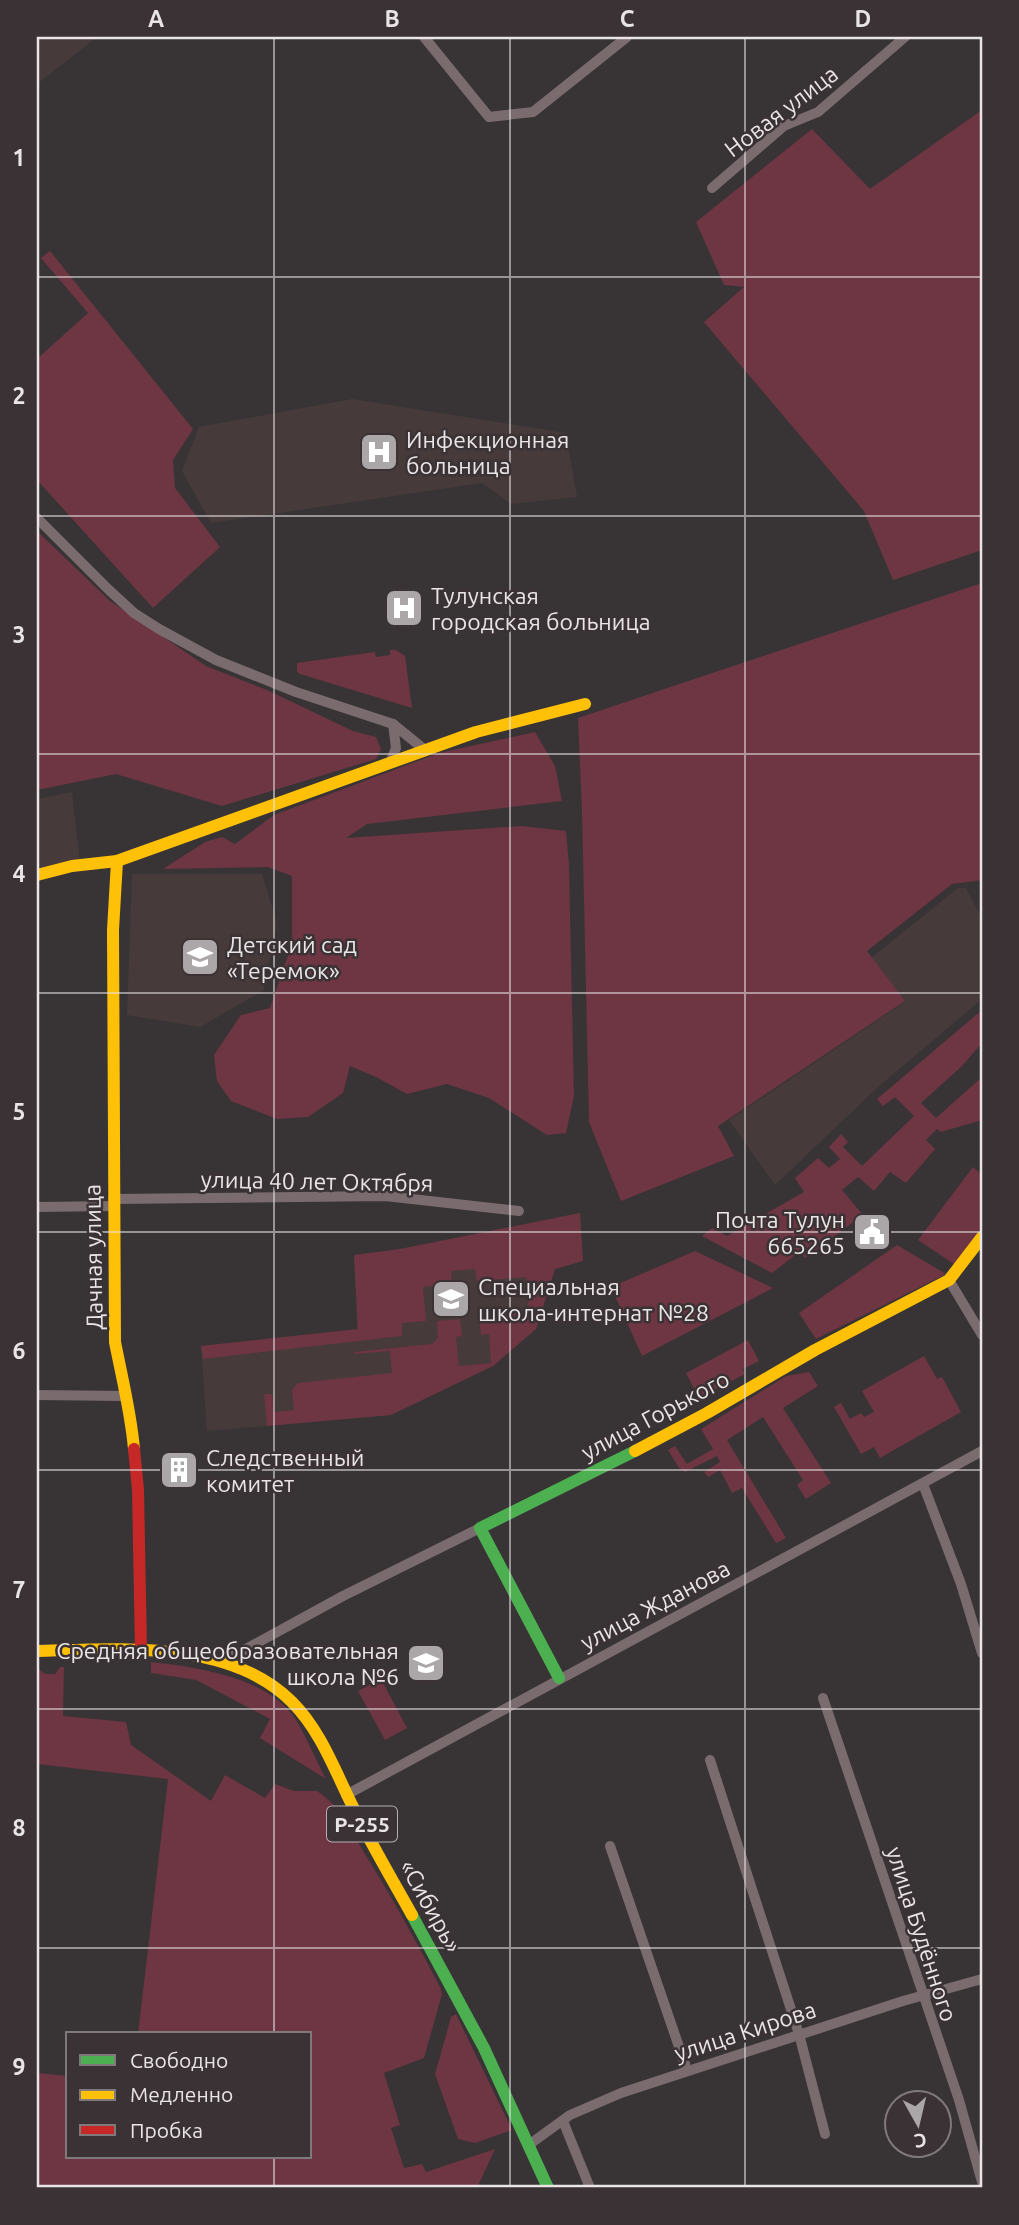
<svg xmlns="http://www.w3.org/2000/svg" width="1019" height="2225" font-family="Ubuntu,sans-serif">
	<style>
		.built { fill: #463a3b }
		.green { fill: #6e3543 }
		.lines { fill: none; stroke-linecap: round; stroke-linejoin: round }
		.street { stroke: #7a6b6f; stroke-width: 10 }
		.fast { stroke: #4caf50; stroke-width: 12 }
		.slow { stroke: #ffc107; stroke-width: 12 }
		.jam { stroke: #c62828; stroke-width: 12 }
		.grid { fill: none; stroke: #e9e4e5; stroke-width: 2; stroke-opacity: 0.55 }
		.labels { text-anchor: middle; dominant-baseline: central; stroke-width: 5; stroke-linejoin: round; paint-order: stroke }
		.shield { fill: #3a3234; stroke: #b4afb0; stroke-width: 2 }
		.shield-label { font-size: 21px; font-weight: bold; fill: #e9e4e5 }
		.street-label { font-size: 23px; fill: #e9e4e5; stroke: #3a3234 }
		.poi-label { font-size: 23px; fill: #e9e4e5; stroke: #3a3234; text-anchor: start }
		.neatline { fill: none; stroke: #e9e4e5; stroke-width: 2.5 }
		.grid-label { font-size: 23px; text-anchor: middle; font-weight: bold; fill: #e9e4e5 }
	</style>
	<rect width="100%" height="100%" fill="#383435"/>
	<!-- built -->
	<g class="built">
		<polygon points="37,37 97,37 37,84"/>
		<polygon points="352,399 566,433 577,497 511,504 482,483 211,523 182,471 199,427"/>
		<polygon points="72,792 80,863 37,873 37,799"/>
		<polygon points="132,874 262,874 277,923 264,990 200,1027 127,1015"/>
		<polygon points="958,888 966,888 982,919 982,999 877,1088 775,1185 729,1120 905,1002 871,958"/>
		<polygon points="580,1213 583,1261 555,1269 536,1329 493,1366 391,1415 207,1431 201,1346 357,1329 354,1255 400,1249"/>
	</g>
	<!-- green -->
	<g class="green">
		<polygon points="982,110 982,550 893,580 864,511 704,322 744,287 724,285 696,222 812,129 870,189"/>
		<polygon points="50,251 193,429 173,460 175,488 220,547 153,608 37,480 37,359 88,313 41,258"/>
		<polygon points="37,531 110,601 206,666 267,690 353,731 376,737 381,749 376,759 222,806 116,774 37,790"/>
		<polygon points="982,583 982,880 952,884 867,951 905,1001 718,1126 734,1156 621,1201 589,1122 582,812 578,718"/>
		<polygon points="390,650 396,650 405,656 412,708 300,674 297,671 297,663 375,652 376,657 390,655"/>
		<polygon points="535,732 555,766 562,801 367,824 346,838 522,826 566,831 569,865 574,1096 566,1133 547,1135 489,1098 447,1084 407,1094 376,1077 350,1066 343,1093 308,1117 277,1119 231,1101 217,1081 214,1055 241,1015 270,1008 292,944 292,876 268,867 163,869 205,842 222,837 235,844 274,815 439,753"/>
		<polygon points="982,1010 982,1043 961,1067 921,1103 936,1118 982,1077 982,1120 941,1132 937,1129 926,1140 935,1149 906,1183 890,1172 874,1191 858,1177 842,1190 863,1215 805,1258 799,1252 772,1273 702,1236 712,1228 727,1236 804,1192 795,1178 818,1158 829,1168 840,1159 829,1147 841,1134 848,1142 843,1147 862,1166 914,1116 895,1097 883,1106 877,1099"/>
		<polygon points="973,1167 982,1175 982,1227 954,1264 918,1240"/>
		<polygon points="580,1213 583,1261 555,1269 536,1329 493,1366 391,1415 267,1426 264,1394 272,1394 274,1412 294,1410 292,1390 298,1383 392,1373 390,1351 355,1354 354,1352 432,1344 438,1338 437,1321 460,1319 462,1336 456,1337 459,1366 491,1363 489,1334 481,1335 479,1316 529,1311 526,1277 477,1281 475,1269 451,1271 452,1284 423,1287 426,1321 402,1323 402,1336 203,1359 201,1346 358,1329 354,1255 400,1249"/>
		<polygon points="897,1245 946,1274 816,1339 799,1313"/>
		<polygon points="695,1251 773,1288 642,1356 611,1287"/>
		<polygon points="748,1340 759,1361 743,1369 745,1374 699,1398 686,1373"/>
		<polygon points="924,1356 937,1379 942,1377 961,1412 880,1458 874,1447 861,1454 834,1407 841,1403 850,1419 861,1413 864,1417 874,1412 862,1391"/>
		<polygon points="809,1372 818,1386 783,1408 831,1483 806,1499 797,1485 803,1480 763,1417 727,1440 786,1538 776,1543 742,1488 732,1493 720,1470 708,1477 704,1472 720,1462 717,1456 685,1472 679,1468 668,1450 675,1446 687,1464 713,1449 701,1429 786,1376"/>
		<path d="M151,1662C196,1667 266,1677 294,1717C306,1735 315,1759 326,1779L260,1738L270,1719L196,1680L151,1673Z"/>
		<path d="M60,1667H64L63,1716L126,1722L131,1745L211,1801L225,1775L265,1798L275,1784L294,1791H317C345,1810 351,1832 368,1859C394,1901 417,1943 440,1987L442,1994L424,2058L384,2073L400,2125L391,2128L404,2168L422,2164L426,2172L495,2149L477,2188H37V2073L68,2076V2157H310V2034H138L168,1779L37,1764V1668L45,1674H55Z"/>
		<polygon points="381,1679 407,1728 385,1740 358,1691"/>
		<polygon points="456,2014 512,2130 475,2143 458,2139 435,2074 451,2017"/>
	</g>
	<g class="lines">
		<!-- street -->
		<g class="street">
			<polyline points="424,37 489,117 533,112 627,37"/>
			<polyline points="712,188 784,126 818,112 905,37"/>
			<polyline points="37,518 109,590 134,613 159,629 216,660 296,692 393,724 425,750"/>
			<polyline points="390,763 396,748 393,724"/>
			<polyline points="113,1199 385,1196 519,1211"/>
			<polyline points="37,1207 114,1206"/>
			<polyline points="949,1280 982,1335"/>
			<polyline points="37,1395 125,1396"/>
			<polyline points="923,1484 961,1584 982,1653"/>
			<polyline points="224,1661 343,1596 480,1528"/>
			<polyline points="823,1698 959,2100 982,2182"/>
			<polyline points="710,1760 799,2034 825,2134"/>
			<polyline points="346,1795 982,1451"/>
			<polyline points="610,1846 687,2070"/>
			<polyline points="563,2121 590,2188"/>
			<polyline points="530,2144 570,2115 621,2093 903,2001 982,1979"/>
		</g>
		<!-- fast -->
		<g class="fast">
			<polyline points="559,1678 480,1528 635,1451"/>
			<polyline points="412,1915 484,2048 548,2188"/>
		</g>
		<!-- slow -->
		<g class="slow">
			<path d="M117,861L113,930L115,1342C122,1378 131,1413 134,1449"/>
			<polyline points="37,875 72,866 117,861 476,732 585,704"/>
			<polyline points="635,1451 707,1413 815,1350 949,1280 982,1237"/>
			<path d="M37,1651C117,1649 230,1639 292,1702C321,1731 335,1771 353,1807C371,1844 392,1879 412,1915"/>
		</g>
		<!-- jam -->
		<polyline class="jam" points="134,1449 138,1490 141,1650"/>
	</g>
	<!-- grid -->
	<path class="grid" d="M274,37V2034M510,37V2188M745,37V2188M37,277H982M37,516H982M37,754H982M37,993H982M37,1232H982M37,1470H982M37,1709H982M37,1948H982M274,2157V2188"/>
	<!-- icons -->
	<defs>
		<symbol id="hospital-square" viewBox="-11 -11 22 22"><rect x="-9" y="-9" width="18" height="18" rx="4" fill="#aba6a7" stroke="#3a3234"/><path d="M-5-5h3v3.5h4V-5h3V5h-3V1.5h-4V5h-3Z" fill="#fff"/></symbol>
		<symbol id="school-square" viewBox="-11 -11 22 22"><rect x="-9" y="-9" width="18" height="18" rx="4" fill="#aba6a7" stroke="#3a3234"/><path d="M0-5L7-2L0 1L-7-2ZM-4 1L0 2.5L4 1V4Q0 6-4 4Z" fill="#fff"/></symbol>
		<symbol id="civic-square" viewBox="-11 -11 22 22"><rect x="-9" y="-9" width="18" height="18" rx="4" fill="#aba6a7" stroke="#3a3234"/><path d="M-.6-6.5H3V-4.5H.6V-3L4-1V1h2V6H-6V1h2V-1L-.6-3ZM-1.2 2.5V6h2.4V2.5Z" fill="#fff"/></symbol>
		<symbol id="building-square" viewBox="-11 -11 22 22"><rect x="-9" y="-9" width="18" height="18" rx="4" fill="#aba6a7" stroke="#3a3234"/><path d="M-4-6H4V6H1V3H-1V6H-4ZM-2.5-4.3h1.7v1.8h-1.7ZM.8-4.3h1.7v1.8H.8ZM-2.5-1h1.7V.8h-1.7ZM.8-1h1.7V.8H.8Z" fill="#fff"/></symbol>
	</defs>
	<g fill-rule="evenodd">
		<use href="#hospital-square" x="357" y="430" width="44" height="44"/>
		<use href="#hospital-square" x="382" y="586" width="44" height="44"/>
		<use href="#school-square" x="178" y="935" width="44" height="44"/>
		<use href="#civic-square" x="850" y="1210" width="44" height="44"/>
		<use href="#school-square" x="429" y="1277" width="44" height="44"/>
		<use href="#building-square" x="157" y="1448" width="44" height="44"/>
		<use href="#school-square" x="404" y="1641" width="44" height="44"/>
	</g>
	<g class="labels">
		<!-- shield labels -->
		<rect class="shield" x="327" y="1806.5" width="70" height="35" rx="5"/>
		<g class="shield-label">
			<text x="362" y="1824">Р-255</text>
		</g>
		<!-- street labels -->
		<g class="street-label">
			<text transform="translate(781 111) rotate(-37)">Новая улица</text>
			<text transform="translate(317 1181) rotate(1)">улица 40 лет Октября</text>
			<text transform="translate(93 1257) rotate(-91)">Дачная улица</text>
			<text transform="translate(655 1415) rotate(-28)">улица Горького</text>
			<text transform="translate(655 1605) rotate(-28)">улица Жданова</text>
			<text transform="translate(431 1906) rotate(61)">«Сибирь»</text>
			<text transform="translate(922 1934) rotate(72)">улица Будённого</text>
			<text transform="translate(745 2031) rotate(-18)">улица Кирова</text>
		</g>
		<!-- poi labels -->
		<g class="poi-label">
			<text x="406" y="439">Инфекционная<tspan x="406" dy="26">больница</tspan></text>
			<text x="431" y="595">Тулунская<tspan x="431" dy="26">городская больница</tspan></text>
			<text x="227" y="944">Детский сад<tspan x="227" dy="26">«Теремок»</tspan></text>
			<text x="845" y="1219" text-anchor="end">Почта Тулун<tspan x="845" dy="26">665265</tspan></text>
			<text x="478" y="1286">Специальная<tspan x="478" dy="26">школа-интернат №28</tspan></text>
			<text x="206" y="1457">Следственный<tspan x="206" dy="26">комитет</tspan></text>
			<text x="399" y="1650" text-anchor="end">Средняя общеобразовательная<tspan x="399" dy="26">школа №6</tspan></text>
		</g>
	</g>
	<!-- border -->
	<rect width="1019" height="2225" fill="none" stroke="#3a3234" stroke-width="77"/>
	<!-- legend -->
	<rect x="66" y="2032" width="245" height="126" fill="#3a3234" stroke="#80797b" stroke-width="2"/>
	<rect x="80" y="2055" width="35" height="10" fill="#4caf50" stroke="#80797b" stroke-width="2"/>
	<text x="130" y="2068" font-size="21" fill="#e9e4e5">Свободно</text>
	<rect x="80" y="2090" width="35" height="10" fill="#ffc107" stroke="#80797b" stroke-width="2"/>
	<text x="130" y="2102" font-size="21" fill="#e9e4e5">Медленно</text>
	<rect x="80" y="2125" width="35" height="10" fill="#c62828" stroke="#80797b" stroke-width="2"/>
	<text x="130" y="2138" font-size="21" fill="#e9e4e5">Пробка</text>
	<!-- north arrow -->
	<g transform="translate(918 2124) rotate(172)"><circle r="33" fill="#3a3234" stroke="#80797b" stroke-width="2"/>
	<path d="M0-5L12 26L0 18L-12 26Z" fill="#aba6a7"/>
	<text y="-10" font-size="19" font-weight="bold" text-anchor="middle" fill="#e9e4e5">С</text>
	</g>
	<rect x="38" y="38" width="943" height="2148" class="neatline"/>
	<g class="grid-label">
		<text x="156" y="27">A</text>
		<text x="392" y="27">B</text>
		<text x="627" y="27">C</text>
		<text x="863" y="27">D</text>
		<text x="19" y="166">1</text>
		<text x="19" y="404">2</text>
		<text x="19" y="643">3</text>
		<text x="19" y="882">4</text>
		<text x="19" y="1120">5</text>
		<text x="19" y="1359">6</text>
		<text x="19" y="1598">7</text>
		<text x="19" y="1836">8</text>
		<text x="19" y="2075">9</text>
	</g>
</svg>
